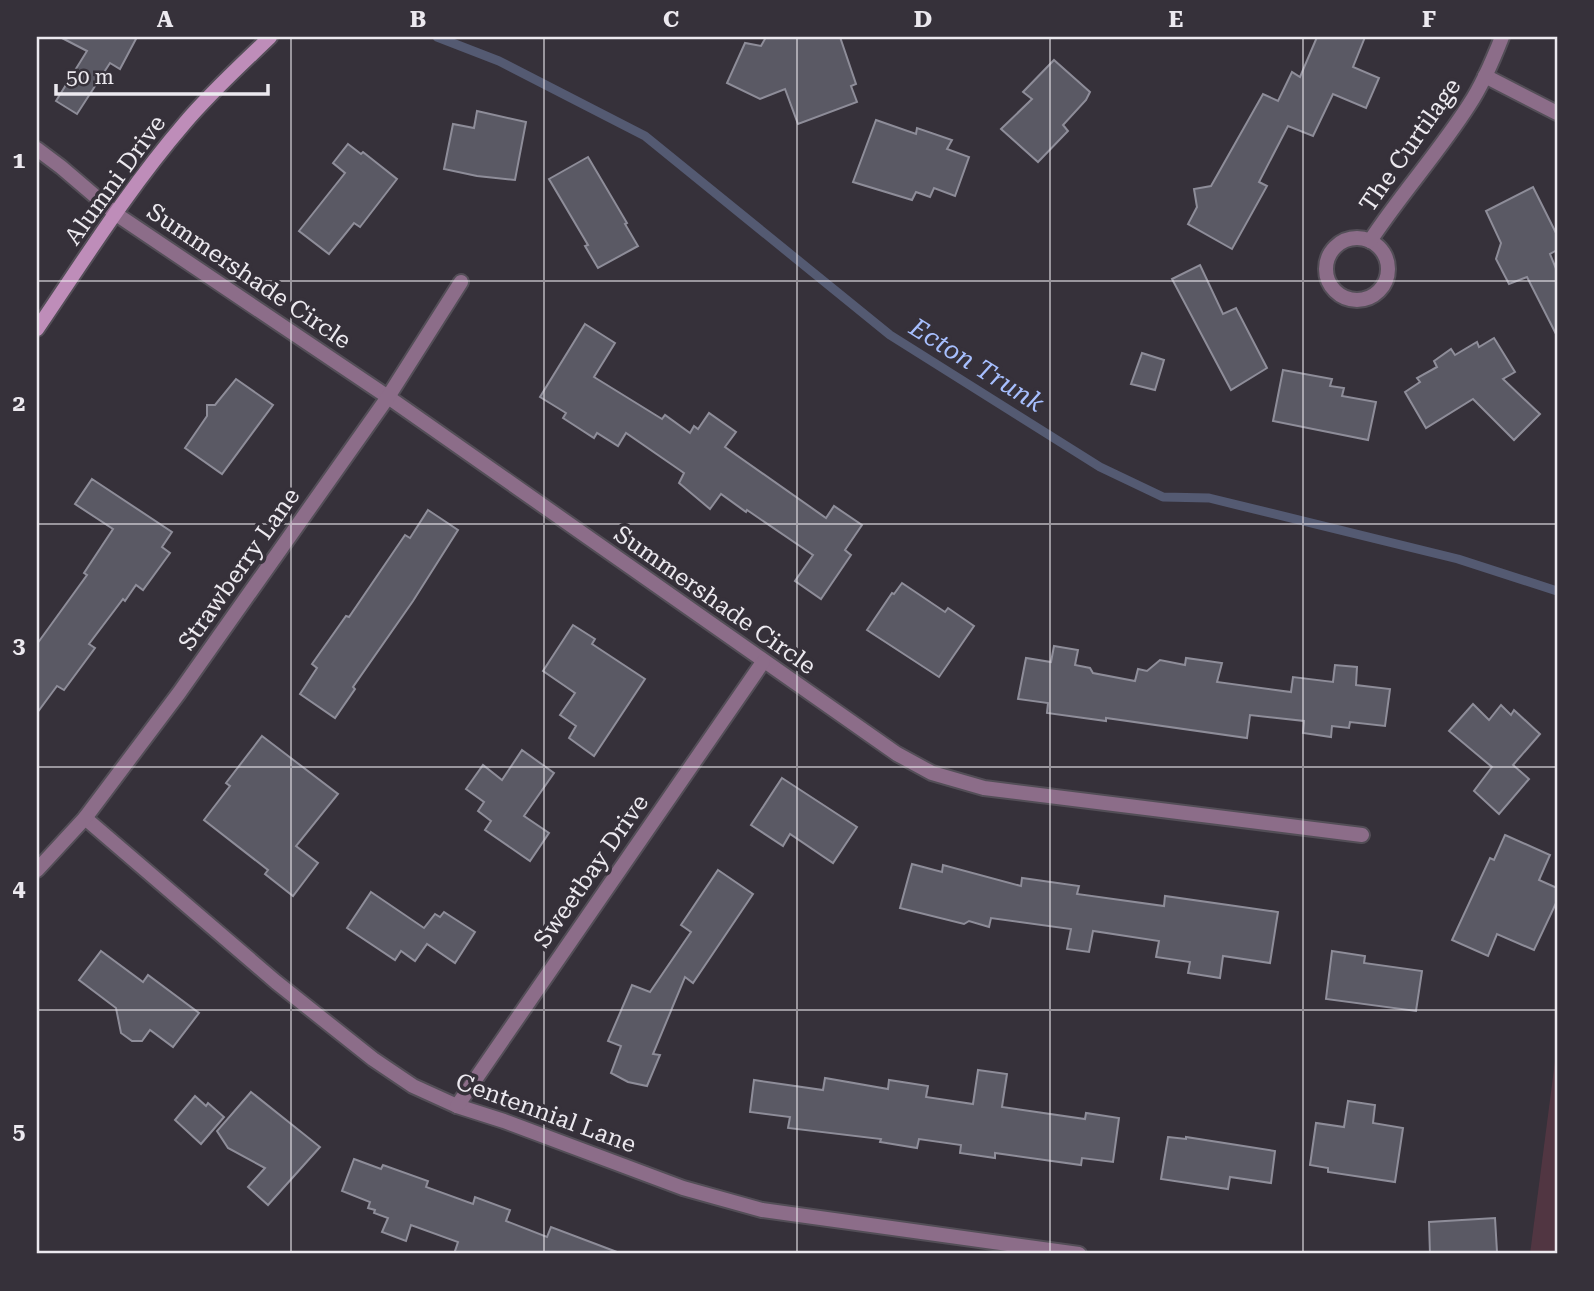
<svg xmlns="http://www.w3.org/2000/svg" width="1594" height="1291" viewBox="0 0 1594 1291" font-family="'Roboto Serif',serif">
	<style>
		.green { fill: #513642 }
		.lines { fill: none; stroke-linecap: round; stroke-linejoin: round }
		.stream { stroke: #545a72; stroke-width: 9 }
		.building { fill: #5a5964; stroke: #8e8d99; stroke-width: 2 }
		.street-casing { stroke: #534e57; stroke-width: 18 }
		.secondary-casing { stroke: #534e57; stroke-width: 18 }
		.street { stroke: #8c6d89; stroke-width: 14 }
		.secondary { stroke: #be8db9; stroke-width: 14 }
		.grid { fill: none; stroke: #ece9ef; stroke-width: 2; stroke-opacity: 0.55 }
		.labels { text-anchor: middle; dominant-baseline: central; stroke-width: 7; stroke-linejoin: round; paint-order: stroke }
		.street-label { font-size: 24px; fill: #ece9ef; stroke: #36313a }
		.water-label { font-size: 26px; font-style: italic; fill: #a7bffe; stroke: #36313a }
		.neatline { fill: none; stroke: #ece9ef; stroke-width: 2.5 }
		.grid-label { font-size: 23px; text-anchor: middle; font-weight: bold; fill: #ece9ef }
	</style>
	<rect width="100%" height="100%" fill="#36313a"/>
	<!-- green -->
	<path class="green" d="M1557,1046V1254H1530Z"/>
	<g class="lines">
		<!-- stream -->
		<path class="stream" d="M437,37L499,61L645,136L890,335L1100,467L1163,497L1209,498L1458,559L1557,591"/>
	</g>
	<!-- building -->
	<g class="building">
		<path d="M60,37H137L120,69L110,63L77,114L56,101L87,51Z"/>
		<path d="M766,37H840L856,84L851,86L857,102L798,124L785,89L760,99L727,83L745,43L761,46Z"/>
		<path d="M1317,37H1365L1353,67L1379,78L1366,108L1333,94L1313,136L1288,126L1259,182L1267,186L1232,249L1188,224L1197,207L1194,189L1211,186L1263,94L1278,101L1292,72L1300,77Z"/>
		<path d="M1054,60L1090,92L1086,100L1063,125L1068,131L1038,162L1001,129L1032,99L1023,92Z"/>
		<path d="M477,111L526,122L515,180L477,176L444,169L453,124L474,128Z"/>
		<path d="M876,120L916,134L917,128L952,140L947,149L969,157L955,196L934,188L930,197L916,192L912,200L853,182Z"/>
		<path d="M348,144L361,154L363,152L397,179L360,227L354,223L329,254L299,231L345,173L333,163Z"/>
		<path d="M588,157L627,223L625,224L638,246L598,268L585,246L588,245L549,179Z"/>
		<path d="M1533,187L1557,235V250L1550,254L1557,271V336L1527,277L1509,284L1496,259L1501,243L1486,211Z"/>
		<path d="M1200,265L1223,314L1236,308L1267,368L1231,390L1172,279Z"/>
		<path d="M585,324L615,343L594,377L662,419L665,415L690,433L694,426L698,429L709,413L736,432L725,447L826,518L834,506L862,525L845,550L851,555L821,599L795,581L813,555L747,510L746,512L721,494L710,509L679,483L684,473L626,433L618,446L597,433L594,438L563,418L566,413L540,397Z"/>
		<path d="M1494,338L1515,372L1503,379L1540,414L1514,440L1473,399L1426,428L1405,392L1420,382L1417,378L1437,367L1434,361L1451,349L1455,355L1477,342L1479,347Z"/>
		<path d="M1142,353L1164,360L1155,390L1131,384Z"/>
		<path d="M1283,370L1332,379L1330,386L1344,388L1342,396L1376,402L1368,440L1273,421Z"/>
		<path d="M236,379L273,405L222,474L185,448L207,416V405H215Z"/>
		<path d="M92,479L172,532L162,547L170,553L143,590L136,585L125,601L123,599L89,644L95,648L64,690L57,686L37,713V644L87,575L84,573L113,529L75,504Z"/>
		<path d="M428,510L458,530L413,601L353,687L355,689L335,718L300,694L317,668L312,664L346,616L349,617L405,535L410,538Z"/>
		<path d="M902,583L945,612L948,608L974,626L939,677L867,630L892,593L894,594Z"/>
		<path d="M573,625L595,639L592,644L645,679L594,756L569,738L576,726L560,715L575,693L543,671Z"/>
		<path d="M1054,646L1078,650L1075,665L1090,668L1093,673L1135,681L1138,669L1147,671L1160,660L1185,665L1186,658L1222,663L1217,682L1291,692L1293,677L1333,682L1335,665L1357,667L1356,685L1390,689L1385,726L1350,722L1349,728L1332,726L1331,737L1303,733L1304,721L1250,715L1247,738L1106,718V721L1047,713L1048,703L1018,699L1026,658L1051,662Z"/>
		<path d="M1473,704L1489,720L1501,705L1511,715L1514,710L1540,734L1513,765L1529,779L1499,814L1474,791L1492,767L1449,731Z"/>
		<path d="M262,736L338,794L296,846L318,863L293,896L265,874L268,870L204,820L230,786L226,783Z"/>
		<path d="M522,750L554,773L524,816L549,833L530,861L485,830L491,821L478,811L484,802L466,789L483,765L502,780Z"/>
		<path d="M782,778L857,827L833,863L790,834L783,846L751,825Z"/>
		<path d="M1505,835L1550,855L1539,880L1557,888V901L1534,950L1497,934L1488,956L1452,940L1490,858L1494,860Z"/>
		<path d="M912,864L942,872L943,865L1021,886L1022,878L1079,886L1077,894L1164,906L1165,896L1278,912L1270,963L1223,956L1220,978L1188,973L1190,962L1156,957L1159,941L1093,931L1089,952L1067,949L1071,929L991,918L989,927L969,921L964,924L900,908Z"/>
		<path d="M718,870L753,894L693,983L685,977L653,1054L660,1055L647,1086L628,1082L611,1073L621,1046L608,1041L632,985L650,992L691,932L681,925Z"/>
		<path d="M371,892L424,928L435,914L440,917L444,912L475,932L455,963L427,944L415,961L401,951L395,960L347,928Z"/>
		<path d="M101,951L143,982L148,975L199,1013L173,1047L150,1030L142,1041H132L121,1033L116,1008L79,980Z"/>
		<path d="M1332,951L1365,956L1364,963L1422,971L1416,1011L1326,999Z"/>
		<path d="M978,1070L1007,1074L1002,1107L1085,1119L1086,1113L1119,1118L1113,1162L1082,1158L1081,1165L995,1153V1158L960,1153L961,1145L919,1139L917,1148L880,1142L881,1139L788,1128L790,1117L750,1112L754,1080L823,1090L825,1078L888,1089L889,1080L928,1086L926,1097L973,1104Z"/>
		<path d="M251,1092L320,1147L268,1205L248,1187L265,1168L228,1148L217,1131Z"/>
		<path d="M195,1096L206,1106L208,1103L224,1117L201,1144L175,1120Z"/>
		<path d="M1348,1101L1375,1105L1373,1123L1403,1128L1395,1182L1328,1172V1168L1310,1165L1316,1123L1344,1127Z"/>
		<path d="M1168,1137L1186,1139V1137L1275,1151L1271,1183L1230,1177L1228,1189L1161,1179Z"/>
		<path d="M354,1159L381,1169L383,1165L428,1181L426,1187L473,1204L475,1197L510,1210L506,1221L547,1237L551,1227L617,1252V1254H454L458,1242L411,1225L406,1241L382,1232L388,1218L374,1213L375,1210L368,1208L370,1202L342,1191Z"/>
		<path d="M1495,1218L1497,1252L1430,1254L1429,1222Z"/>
	</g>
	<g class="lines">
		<defs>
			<g id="street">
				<path d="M1485,76L1557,113"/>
				<path d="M37,149L61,167L116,214L388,397L897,754L932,773L984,788L1362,835"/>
				<circle cx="1357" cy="269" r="31"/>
				<path d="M1370,241C1401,194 1439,152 1469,105C1483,84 1493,60 1502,37"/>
				<path d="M85,818L276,982L373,1059L413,1086L457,1106L504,1121L683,1188L762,1210L1079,1254"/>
				<path d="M37,870L85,818L179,693L388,397L461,282"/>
				<path d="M457,1106L763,662"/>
			</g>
			<path id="secondary" d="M37,329C84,260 129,188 184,124C210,93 241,65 270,37"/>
		</defs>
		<!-- street casing -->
		<use href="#street" class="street-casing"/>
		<!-- secondary casing -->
		<use href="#secondary" class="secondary-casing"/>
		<!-- street -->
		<use href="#street" class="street"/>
		<!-- secondary -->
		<use href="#secondary" class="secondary"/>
	</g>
	<!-- grid -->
	<path class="grid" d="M291,37V1254M544,37V1254M797,37V1254M1050,37V1254M1303,37V1254M37,281H1557M37,524H1557M37,767H1557M37,1010H1557"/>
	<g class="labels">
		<!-- street labels -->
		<g class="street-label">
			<text transform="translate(1410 145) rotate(-55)">The Curtilage</text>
			<text transform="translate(115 180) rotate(-54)">Alumni Drive</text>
			<text transform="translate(249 276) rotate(34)">Summershade Circle</text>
			<text transform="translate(239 569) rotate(-55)">Strawberry Lane</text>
			<text transform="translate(715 600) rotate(35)">Summershade Circle</text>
			<text transform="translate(591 871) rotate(-55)">Sweetbay Drive</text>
			<text transform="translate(546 1113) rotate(20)">Centennial Lane</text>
		</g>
		<!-- water labels -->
		<g class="water-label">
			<text transform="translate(977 365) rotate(32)">Ecton Trunk</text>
		</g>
	</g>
	<!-- border -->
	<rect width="1594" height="1291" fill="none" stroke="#36313a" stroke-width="77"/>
	<!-- scale -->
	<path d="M56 84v10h212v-10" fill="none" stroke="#ece9ef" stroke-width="3.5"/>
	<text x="66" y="84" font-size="21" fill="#ece9ef" stroke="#36313a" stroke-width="5" paint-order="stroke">50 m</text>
	<rect x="38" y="38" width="1518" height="1214" class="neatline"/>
	<g class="grid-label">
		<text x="165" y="27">A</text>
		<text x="418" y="27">B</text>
		<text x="671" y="27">C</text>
		<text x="923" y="27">D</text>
		<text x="1176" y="27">E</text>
		<text x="1429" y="27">F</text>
		<text x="19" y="168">1</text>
		<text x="19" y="411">2</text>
		<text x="19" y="653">3</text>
		<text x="19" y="896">4</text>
		<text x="19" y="1139">5</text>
	</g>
</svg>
